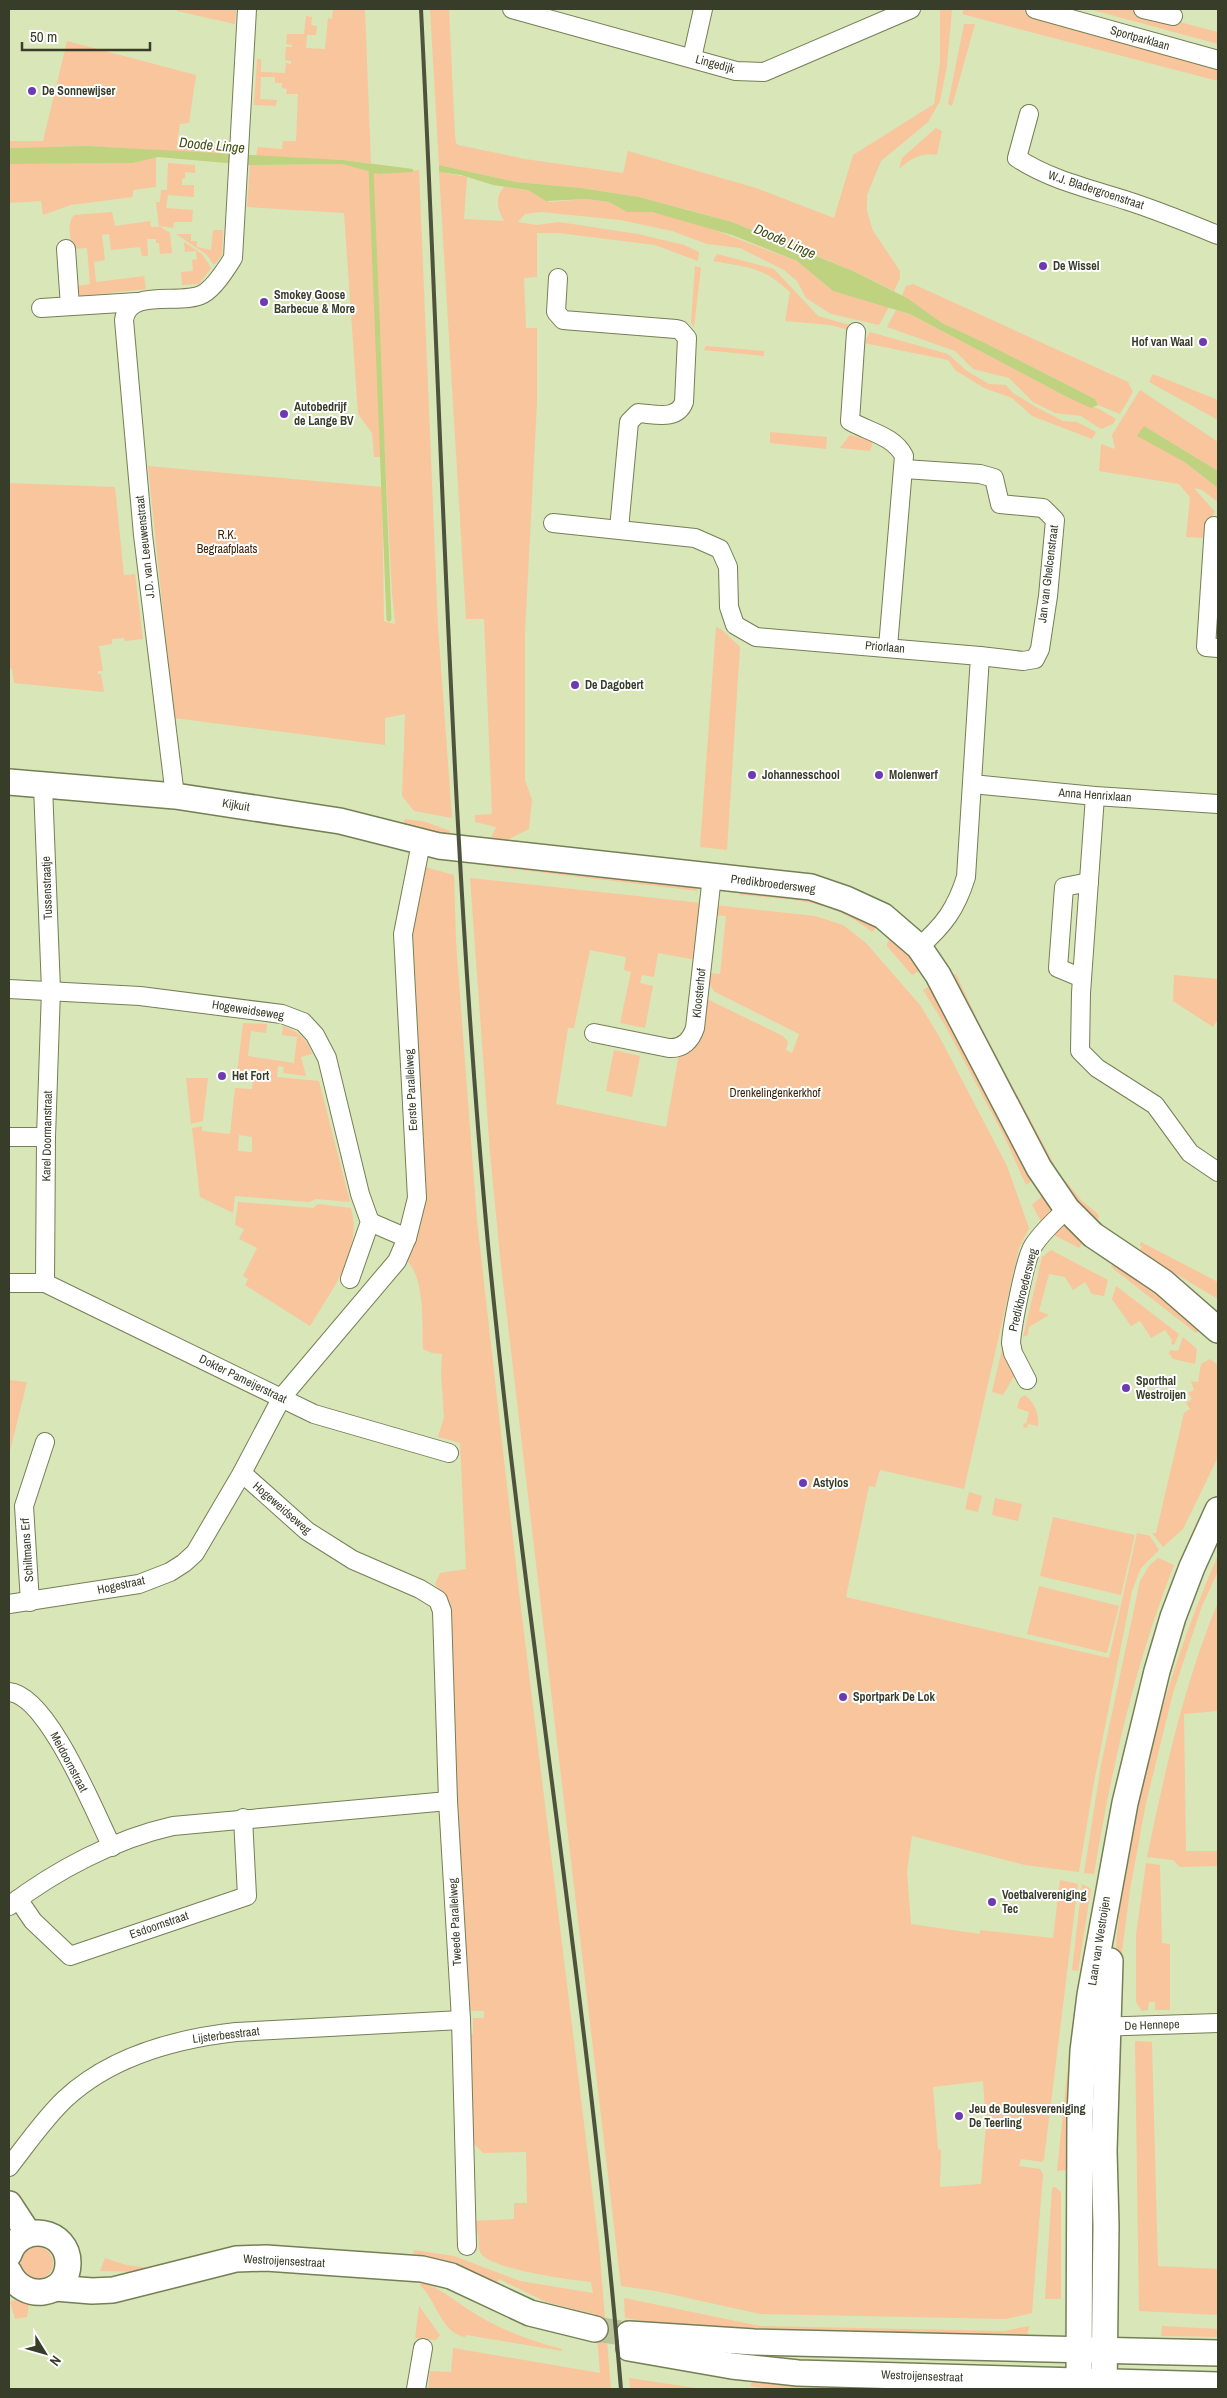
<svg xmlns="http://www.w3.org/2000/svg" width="1227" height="2398" viewBox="0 0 1227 2398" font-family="'Archivo Narrow',sans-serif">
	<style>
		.green { fill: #f9c59d; fill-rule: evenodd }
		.water { fill: #bed27f }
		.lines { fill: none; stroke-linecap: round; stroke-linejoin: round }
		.stream { stroke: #bed27f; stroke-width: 5 }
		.secondary-tunnel { stroke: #b9c49c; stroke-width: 25; stroke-dasharray: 25 12; stroke-linecap: butt }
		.street-casing { stroke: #747f55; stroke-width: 20 }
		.secondary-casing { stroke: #747f55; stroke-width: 28 }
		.street { stroke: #fff; stroke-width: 18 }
		.secondary { stroke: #fff; stroke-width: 25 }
		.rail { stroke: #4d533c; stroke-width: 4 }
		.poi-dot { fill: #6f3ab1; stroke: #fff; stroke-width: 2 }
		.labels { text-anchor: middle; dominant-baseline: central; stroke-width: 4; stroke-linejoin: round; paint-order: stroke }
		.street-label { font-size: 12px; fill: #383d2a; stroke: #fff }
		.poi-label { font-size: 12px; font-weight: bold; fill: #383d2a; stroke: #fff; text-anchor: start }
		.park-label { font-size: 12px; fill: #3e230a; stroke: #fff }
		.water-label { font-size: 14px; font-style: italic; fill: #414d10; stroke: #fff }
	</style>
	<rect width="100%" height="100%" fill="#d9e6b8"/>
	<!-- green -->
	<g class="green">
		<path d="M178,9H236L235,24L177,11Z"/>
		<path d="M333,9H365L371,163L343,160L256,156L258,147L282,149L283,141H296L298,94H286L287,89L282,88V83H275V77H261L260,99L277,100L276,106L254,105L257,59H261V72L285,73L286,63L291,64V61L285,60L286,47H292V45L286,44L287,34H304L306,16L312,17L311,25L317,26L316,35H307L306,48L325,49L328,18L332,19Z"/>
		<path d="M430,9H449L455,135L456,143L458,145L525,159L623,173L628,151L756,188L834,218L853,155L934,104L940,63V9H952L947,66L940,101L928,122L881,161L867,195V211L873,231L900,271V278L894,291L853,271L786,243L732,222L696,212L639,197L581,188L516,182L439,165Z"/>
		<path d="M964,9H1018L1218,64V81L962,14Z"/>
		<path d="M1089,9H1129L1218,32V44Z"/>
		<path d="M964,24H975L952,106L948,104Z"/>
		<path d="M67,41L196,75L189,123L180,124L177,142L229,146L228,155L87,146L9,148V141H43Z"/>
		<path d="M936,128L942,131L937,155C922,152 910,159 899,169L902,158Z"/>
		<path d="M156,157V187L133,190V197L71,205L43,215L41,201L9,203V164L133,163Z"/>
		<path d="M168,163L195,165V173L185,172V178L182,179V185H194V197L168,195L166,208L193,210L192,222H174L173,228L159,226L170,233L172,253L160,254L159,243H156V239H147L148,256H142L140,247L111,250L109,234L102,235L105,260L94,262L96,282L144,276L146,289L80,296L76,286L90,284L87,248L72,249C71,238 66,224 74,215L112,212L115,226L150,221L151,227H159L156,202H160L161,190H167Z"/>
		<path d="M342,164L378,174L419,170L438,626L452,818L414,811L402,796L405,714L385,718V745L174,718L148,466L382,487L384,621L395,624L392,593L374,242L382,457H374L372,433L358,414L344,213L247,207L250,165Z"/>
		<path d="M439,172L467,177L464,219L504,221C498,210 494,198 504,187L528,190L550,202L587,199L609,202L627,212H652L701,225L797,261L833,291L889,307L879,325L831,314L806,298L797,281L784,270L740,248L707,244L672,231L620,220L541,212L525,214L518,222L537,225L559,222L638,234L684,245L699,252L698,261L655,245L558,233H537V277L524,278L526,328H537V403L525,632V780L532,800L529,829L503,842H489L496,827L475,822V815L492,814L484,619H466Z"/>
		<path d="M213,230H223L222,255L214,265L207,255L176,234H191V241H197V247L211,250Z"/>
		<path d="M184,242L202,254L211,268L199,284L182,285L181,272L193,271L192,260L197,259L196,251L185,252Z"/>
		<path d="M717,254L774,269L818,316L853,326V331L830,325L785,321L790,292C761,266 750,268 713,261Z"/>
		<path d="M695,266L701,268L694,327L691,323Z"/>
		<path d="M913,284L1128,382L1133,392L1120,414L1098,405L1095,399L983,342L942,323L902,295L906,286Z"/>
		<path d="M896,310L910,314L1067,397L1099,409L1116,419L1113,424L1101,429L1081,416L1055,413L1033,402L1009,378L973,369L955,351L887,327Z"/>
		<path d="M870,332L948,354L967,371L989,384L1006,385L1013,393L1036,407L1063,421L1077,422L1096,432L1092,439L1032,416L1012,398L984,388L955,370L948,360L864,343Z"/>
		<path d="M706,346L764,351V356L704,350Z"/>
		<path d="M1153,374L1218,400V420L1149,382Z"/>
		<path d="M1140,390L1218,442V471L1144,426L1183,461L1218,488V502L1202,490L1194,488L1215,512L1209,520L1207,518L1203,538L1186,537L1190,497L1179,484L1099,471L1101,444L1115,449L1112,435Z"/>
		<path d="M770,432L827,437L826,449L770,443Z"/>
		<path d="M850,435L873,441L870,451L840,448Z"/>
		<path d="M9,483L115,487L124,575L135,574L143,639L125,641L124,638L112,639V644L99,646L103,671H98V674H101L104,692L14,683L12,669L9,667Z"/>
		<path d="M716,627L721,629L740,647L727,850L700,847Z"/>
		<path d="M405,819L426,822L450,831L451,837L401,827Z"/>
		<path d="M486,861L694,886L698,891L487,866Z"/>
		<path d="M425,867L454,875L456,942L477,1221L519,1592L599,2246L611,2389H428L430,2371L451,2372L453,2348L600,2373L595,2314L546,2302L499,2279L494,2288L447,2264L413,2253L414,2250L454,2256L520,2281L593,2293L591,2282C572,2280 487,2269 480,2252C478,2247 479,2238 478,2233L474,2231L472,2221L514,2219V2203H527L526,2152L483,2153L474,2144L468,2034H473V2018H484V2011H467L452,1692L445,1596L435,1584L440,1573L466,1569L460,1443L438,1437L444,1417L441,1374L442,1354L432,1353L423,1349C422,1325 425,1280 408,1262L411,1246L410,938Z"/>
		<path d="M470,878L701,903L696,960L658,953L654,977L642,975L640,983L653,986L645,1028L620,1023L631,972L624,970L626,957L590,950L574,1028H568L556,1104L666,1127L679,1054L704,1003L709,1000L783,1036L788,1042L786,1050L792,1053L799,1034L715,992L708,983L707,973L720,974L726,916L714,915L715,905L815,916L843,925L866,943L920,1005L939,1036L1007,1166L1029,1228L1019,1248L964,1489L880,1470L875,1487L869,1486L846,1597L1109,1658L1137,1533L1150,1536L1159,1550L1141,1568L1132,1591L1094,1782L1079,1872L1025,1865L912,1836L907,1872L911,1924L980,1934V1930L1053,1938L1060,1880L1078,1884L1044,2159L1042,2162L1021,2159L1019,2166L1040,2169L1043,2174L1032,2313L1006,2319L760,2314L656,2291L621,2286L501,1266L490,1153ZM983,2081L986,2125L981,2184L940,2187L941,2150L938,2149L933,2087Z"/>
		<path d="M741,889L799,894L880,924L872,932C831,898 791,900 740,895Z"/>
		<path d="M894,934L924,968L912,975L887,946V943Z"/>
		<path d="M956,974L981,1027L1054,1164L1049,1167L948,975Z"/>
		<path d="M1174,975L1218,979V1019L1213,1027L1173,1001Z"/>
		<path d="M933,984L1035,1179L1026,1185L1004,1136L946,1027L923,990Z"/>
		<path d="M243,1023L267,1024L266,1033L251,1031L248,1056L294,1063L297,1037L282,1035L283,1026C297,1031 308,1039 312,1054L301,1057L306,1076L283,1073L284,1067L278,1066L277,1077L319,1081L350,1202L316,1199L309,1202L235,1196L233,1213L200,1197L192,1128L202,1126V1131L230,1134L235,1088L252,1089L253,1075L237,1073ZM239,1135L252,1137V1152L238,1151Z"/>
		<path d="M614,1050L640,1056L632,1097L606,1091Z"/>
		<path d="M186,1078H208L203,1121L191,1124Z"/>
		<path d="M1065,1180L1081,1200L1098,1214L1099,1217L1095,1225L1060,1185Z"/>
		<path d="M1043,1195L1055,1208L1042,1223L1032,1205Z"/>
		<path d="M238,1202L313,1208L318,1204L351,1208C363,1251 331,1291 310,1326L245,1285L248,1279L243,1276L257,1248L239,1239L244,1229L235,1225Z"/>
		<path d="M1066,1222L1085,1240L1079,1248L1052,1234Z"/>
		<path d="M1141,1242L1218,1282V1299L1139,1252L1142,1247L1140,1245Z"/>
		<path d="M1051,1250L1108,1280L1104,1296L1092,1294L1085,1282L1073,1290L1065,1277L1049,1274L1039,1311L1049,1315L1029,1327L1028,1335L1023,1337L1042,1257Z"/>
		<path d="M1115,1262L1203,1325L1196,1333L1111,1267Z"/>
		<path d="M1116,1286L1179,1334L1174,1345L1171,1344L1172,1340L1165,1330L1151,1338L1140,1321L1131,1326L1112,1299Z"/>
		<path d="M1183,1337L1197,1349L1195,1364L1173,1359L1169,1353L1170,1350L1178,1351Z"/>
		<path d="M1004,1341L1014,1376L1003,1395L992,1392Z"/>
		<path d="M1210,1359L1218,1365V1457L1183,1529L1163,1547L1152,1533H1156L1184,1413L1190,1409L1186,1403L1192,1399L1188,1393L1194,1390L1191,1381L1198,1382L1201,1364Z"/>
		<path d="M9,1380L27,1382L9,1455Z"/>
		<path d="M1025,1395C1034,1402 1040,1415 1038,1426L1028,1424L1027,1428L1023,1427L1024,1423L1026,1424L1029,1412L1017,1408L1020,1398Z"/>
		<path d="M969,1492L982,1496L978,1512L965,1509Z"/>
		<path d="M995,1498L1022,1504L1018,1521L992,1515Z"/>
		<path d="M1053,1517L1135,1535L1121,1595L1040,1576Z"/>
		<path d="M1218,1555V1571L1202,1606L1173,1693L1146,1803L1130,1890L1122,1951V1981L1113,1980C1123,1835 1160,1688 1218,1555Z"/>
		<path d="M1158,1558L1174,1565C1135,1664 1111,1770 1094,1874L1084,1873L1101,1765L1140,1581L1149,1566Z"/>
		<path d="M1039,1586L1119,1606L1107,1653L1027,1634Z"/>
		<path d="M1218,1602V1711L1184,1714L1186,1851H1218V1866L1180,1867L1173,1860L1147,1857C1165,1771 1184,1684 1218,1602Z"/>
		<path d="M1146,1863L1160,1865L1162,1943L1170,1944V2010H1155V2002H1149L1148,2010L1142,2011L1136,2002V1935Z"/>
		<path d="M1082,1884L1091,1889L1078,1971L1072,1970Z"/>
		<path d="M1135,2041L1152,2042L1158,2266L1218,2269V2315L1139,2311Z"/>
		<path d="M1069,2056H1075L1067,2170L1057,2171Z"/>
		<path d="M1055,2187L1061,2192V2299H1045L1052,2188Z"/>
		<circle cx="37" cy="2263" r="16"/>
		<path d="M105,2258L126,2265L150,2268L149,2272L100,2271Z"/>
		<path d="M422,2282C439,2288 453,2299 469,2310C497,2328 529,2341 562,2349V2351L466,2335L465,2337C442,2334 436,2300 420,2285Z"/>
		<path d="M20,2298L29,2304L27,2317L15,2319L10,2302Z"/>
		<path d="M624,2298L760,2326L1004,2331L1029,2326L1026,2342L696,2330L625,2318Z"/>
		<path d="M419,2306L440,2335L436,2340L415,2338Z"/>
		<path d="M1162,2326L1218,2329V2337L1161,2336Z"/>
		<path d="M629,2378L702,2389H630Z"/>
		<path d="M752,2382L848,2389H771L750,2386Z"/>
	</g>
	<!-- water -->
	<g class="water">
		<path d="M87,146L343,160L413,169V172L378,174L342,164L250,165L158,157L133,163L9,164V148Z"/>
		<path d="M439,165L516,182L581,188L639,197L732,222L853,271L907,298L942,323L983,342L1095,399L1098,405L1091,408L1067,397L910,314L833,291L797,261L732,235L652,212H627L609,202L587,199L546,201L528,190L493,185L461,175L439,172Z"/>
		<path d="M1144,426L1218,471V488L1183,461L1137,436Z"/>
	</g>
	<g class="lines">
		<!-- stream -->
		<path class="stream" d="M371,168L389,619"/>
		<!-- secondary-tunnel -->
		<path class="secondary-tunnel" d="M595,2329L629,2334"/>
		<defs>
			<g id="street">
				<path d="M512,9L736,71L764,72L911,9"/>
				<path d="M1035,9L1218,60"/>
				<path d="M1143,9L1173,16"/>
				<path d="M692,58L703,9"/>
				<path d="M1029,114L1017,158C1050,180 1091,189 1128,201C1159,211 1188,223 1218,235"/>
				<path d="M66,249L70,306"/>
				<path d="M558,278L556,312L563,320L676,329L680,330L687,338L684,402C677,421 655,414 638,413L629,422L619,529"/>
				<path d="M41,308L137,302"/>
				<path d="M856,332L850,421C869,432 894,436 904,456L888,647"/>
				<path d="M904,469L980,474L994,478L1000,504L1043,508L1055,520L1048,596L1040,649L1035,659L1023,661L980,656"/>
				<path d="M553,523L695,538L720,549L728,567L729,607L735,625L756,637L980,656L966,877C956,909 944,925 919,947"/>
				<path d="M1214,526L1206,647L1218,648"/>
				<path d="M972,784L1095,796L1218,804"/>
				<path d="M43,786L51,990L46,1137L45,1283"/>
				<path d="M175,796L143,535L124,320C128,287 182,306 203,294C215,287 226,269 233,258L247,9"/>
				<path d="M1095,796L1081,993L1080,1051L1097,1068L1155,1105L1190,1153L1218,1172"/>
				<path d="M421,843L403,934L417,1198L407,1238L397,1261L282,1397L242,1473L307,1531L353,1560L420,1589L438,1600L442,1611L448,1801L461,2020L467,2246"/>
				<path d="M1082,978L1058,968L1064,887L1089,882"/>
				<path d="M9,989L140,996L282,1014L303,1022L315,1035L327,1058L360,1194L370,1222L350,1279"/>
				<path d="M594,1033L669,1048C683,1049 691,1040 695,1028L712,876"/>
				<path d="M9,1137H46"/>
				<path d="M370,1222L407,1238"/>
				<path d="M9,1283H45L314,1414L449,1453"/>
				<path d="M1027,1380L1013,1353L1011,1343C1012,1327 1025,1258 1033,1246C1042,1232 1055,1220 1067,1209"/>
				<path d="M30,1602L24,1506L45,1442"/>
				<path d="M9,1604L139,1584L170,1572L184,1563L195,1553L242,1473"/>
				<path d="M9,1692C48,1695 95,1813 112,1847"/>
				<path d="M18,1899L33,1921L70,1956L247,1896L243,1818"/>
				<path d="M9,1906C56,1870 115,1839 173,1826L448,1801"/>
				<path d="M1096,2027L1218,2023"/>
				<path d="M9,2167C27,2144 44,2119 65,2099C111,2056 174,2039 236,2032L461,2020"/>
				<path d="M416,2389L423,2348"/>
			</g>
			<g id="secondary">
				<path d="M9,782L175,796L340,821L439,846L811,887L846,899L883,916L919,947L938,975L1039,1168L1067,1209L1093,1235L1163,1282L1218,1330"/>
				<path d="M9,2204L28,2233"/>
				<path d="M9,2254C20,2221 69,2229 68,2264C67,2298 22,2302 9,2272"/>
				<path d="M55,2288L92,2291L113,2290L236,2259L266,2258L422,2269L451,2276L530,2313L595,2329"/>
				<path d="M629,2334L754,2342L1218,2353"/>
				<path d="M629,2348L732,2366L798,2373L1218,2385"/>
				<path d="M1079,2389L1080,2114L1083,2051L1090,1995L1125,1803L1157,1671L1173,1617L1192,1567L1218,1510"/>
				<path d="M1104,2389L1106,2226L1104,2150L1110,1961"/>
			</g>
		</defs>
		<!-- street casing -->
		<use href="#street" class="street-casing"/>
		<!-- secondary casing -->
		<use href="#secondary" class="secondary-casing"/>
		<!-- street -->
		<use href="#street" class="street"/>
		<!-- secondary -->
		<use href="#secondary" class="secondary"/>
		<!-- rail -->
		<path class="rail" d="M421,9C442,420 450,833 488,1244C525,1627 589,2006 621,2389"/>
	</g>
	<!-- markers -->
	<g class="poi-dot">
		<circle cx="32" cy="91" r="5"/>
		<circle cx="1043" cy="266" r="5"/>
		<circle cx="264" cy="302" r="5"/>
		<circle cx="1203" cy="342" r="5"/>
		<circle cx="284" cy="414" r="5"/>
		<circle cx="575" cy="685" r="5"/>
		<circle cx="752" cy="775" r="5"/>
		<circle cx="879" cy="775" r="5"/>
		<circle cx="222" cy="1076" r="5"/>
		<circle cx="1126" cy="1388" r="5"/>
		<circle cx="803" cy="1483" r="5"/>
		<circle cx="843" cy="1697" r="5"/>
		<circle cx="992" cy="1902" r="5"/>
		<circle cx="959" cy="2116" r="5"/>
	</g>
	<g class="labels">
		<!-- street labels -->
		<g class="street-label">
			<text transform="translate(1140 38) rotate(16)">Sportparklaan</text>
			<text transform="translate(715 64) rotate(15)">Lingedijk</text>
			<text transform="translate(1096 190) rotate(18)">W.J. Bladergroenstraat</text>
			<text transform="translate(145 547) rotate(-96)">J.D. van Leeuwenstraat</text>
			<text transform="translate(1048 574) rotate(-83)">Jan van Ghelcenstraat</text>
			<text transform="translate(885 647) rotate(5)">Priorlaan</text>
			<text transform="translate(1095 795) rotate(4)">Anna Henrixlaan</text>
			<text transform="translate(236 805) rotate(9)">Kijkuit</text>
			<text transform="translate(773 884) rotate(7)">Predikbroedersweg</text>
			<text transform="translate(47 888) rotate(-92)">Tussenstraatje</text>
			<text transform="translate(699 993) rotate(-84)">Kloosterhof</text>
			<text transform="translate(248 1010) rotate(9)">Hogeweidseweg</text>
			<text transform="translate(411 1090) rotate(-93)">Eerste Parallelweg</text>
			<text transform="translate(47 1136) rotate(-89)">Karel Doormanstraat</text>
			<text transform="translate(1023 1290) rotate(-76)">Predikbroedersweg</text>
			<text transform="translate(243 1379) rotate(26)">Dokter Pameijerstraat</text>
			<text transform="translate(282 1508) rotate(41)">Hogeweidseweg</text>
			<text transform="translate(27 1550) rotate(-94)">Schiltmans Erf</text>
			<text transform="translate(121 1585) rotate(-12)">Hogestraat</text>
			<text transform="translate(69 1762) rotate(62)">Meidoornstraat</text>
			<text transform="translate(455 1922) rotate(-93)">Tweede Parallelweg</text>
			<text transform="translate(159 1925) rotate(-19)">Esdoornstraat</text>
			<text transform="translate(1099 1941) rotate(-81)">Laan van Westroijen</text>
			<text transform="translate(1152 2025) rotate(-2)">De Hennepe</text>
			<text transform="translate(226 2035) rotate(-7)">Lijsterbesstraat</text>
			<text transform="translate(284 2261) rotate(3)">Westroijensestraat</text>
			<text transform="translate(922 2376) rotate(2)">Westroijensestraat</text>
		</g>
		<!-- poi labels -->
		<g class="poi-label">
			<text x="42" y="91">De Sonnewijser</text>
			<text x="1053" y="266">De Wissel</text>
			<text x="274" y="295">Smokey Goose<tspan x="274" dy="14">Barbecue &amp; More</tspan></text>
			<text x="1193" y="342" text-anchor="end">Hof van Waal</text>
			<text x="294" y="407">Autobedrijf<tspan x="294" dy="14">de Lange BV</tspan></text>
			<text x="585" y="685">De Dagobert</text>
			<text x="762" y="775">Johannesschool</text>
			<text x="889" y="775">Molenwerf</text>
			<text x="232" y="1076">Het Fort</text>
			<text x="1136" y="1381">Sporthal<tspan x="1136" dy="14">Westroijen</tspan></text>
			<text x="813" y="1483">Astylos</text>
			<text x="853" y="1697">Sportpark De Lok</text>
			<text x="1002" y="1895">Voetbalvereniging<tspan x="1002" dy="14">Tec</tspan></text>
			<text x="969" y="2109">Jeu de Boulesvereniging<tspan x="969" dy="14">De Teerling</tspan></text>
		</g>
		<!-- park labels -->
		<g class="park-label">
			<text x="227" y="535">R.K.<tspan x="227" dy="14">Begraafplaats</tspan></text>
			<text x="775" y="1093">Drenkelingenkerkhof</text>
		</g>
		<!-- water labels -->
		<g class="water-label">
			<text transform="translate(212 145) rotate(5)">Doode Linge</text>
			<text transform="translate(785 241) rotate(24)">Doode Linge</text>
		</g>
	</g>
	<!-- border -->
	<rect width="1227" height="2398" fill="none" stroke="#383d2a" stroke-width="20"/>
	<!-- north arrow -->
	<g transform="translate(45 2353) rotate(127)" stroke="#ffffff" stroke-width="4" paint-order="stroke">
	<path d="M0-4L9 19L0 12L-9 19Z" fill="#383d2a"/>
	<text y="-8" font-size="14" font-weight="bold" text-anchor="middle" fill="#383d2a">N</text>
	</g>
	<!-- scale -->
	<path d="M22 42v8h128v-8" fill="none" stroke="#383d2a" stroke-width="2.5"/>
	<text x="30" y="42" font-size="15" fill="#383d2a" stroke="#ffffff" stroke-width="4" paint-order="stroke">50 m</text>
</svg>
